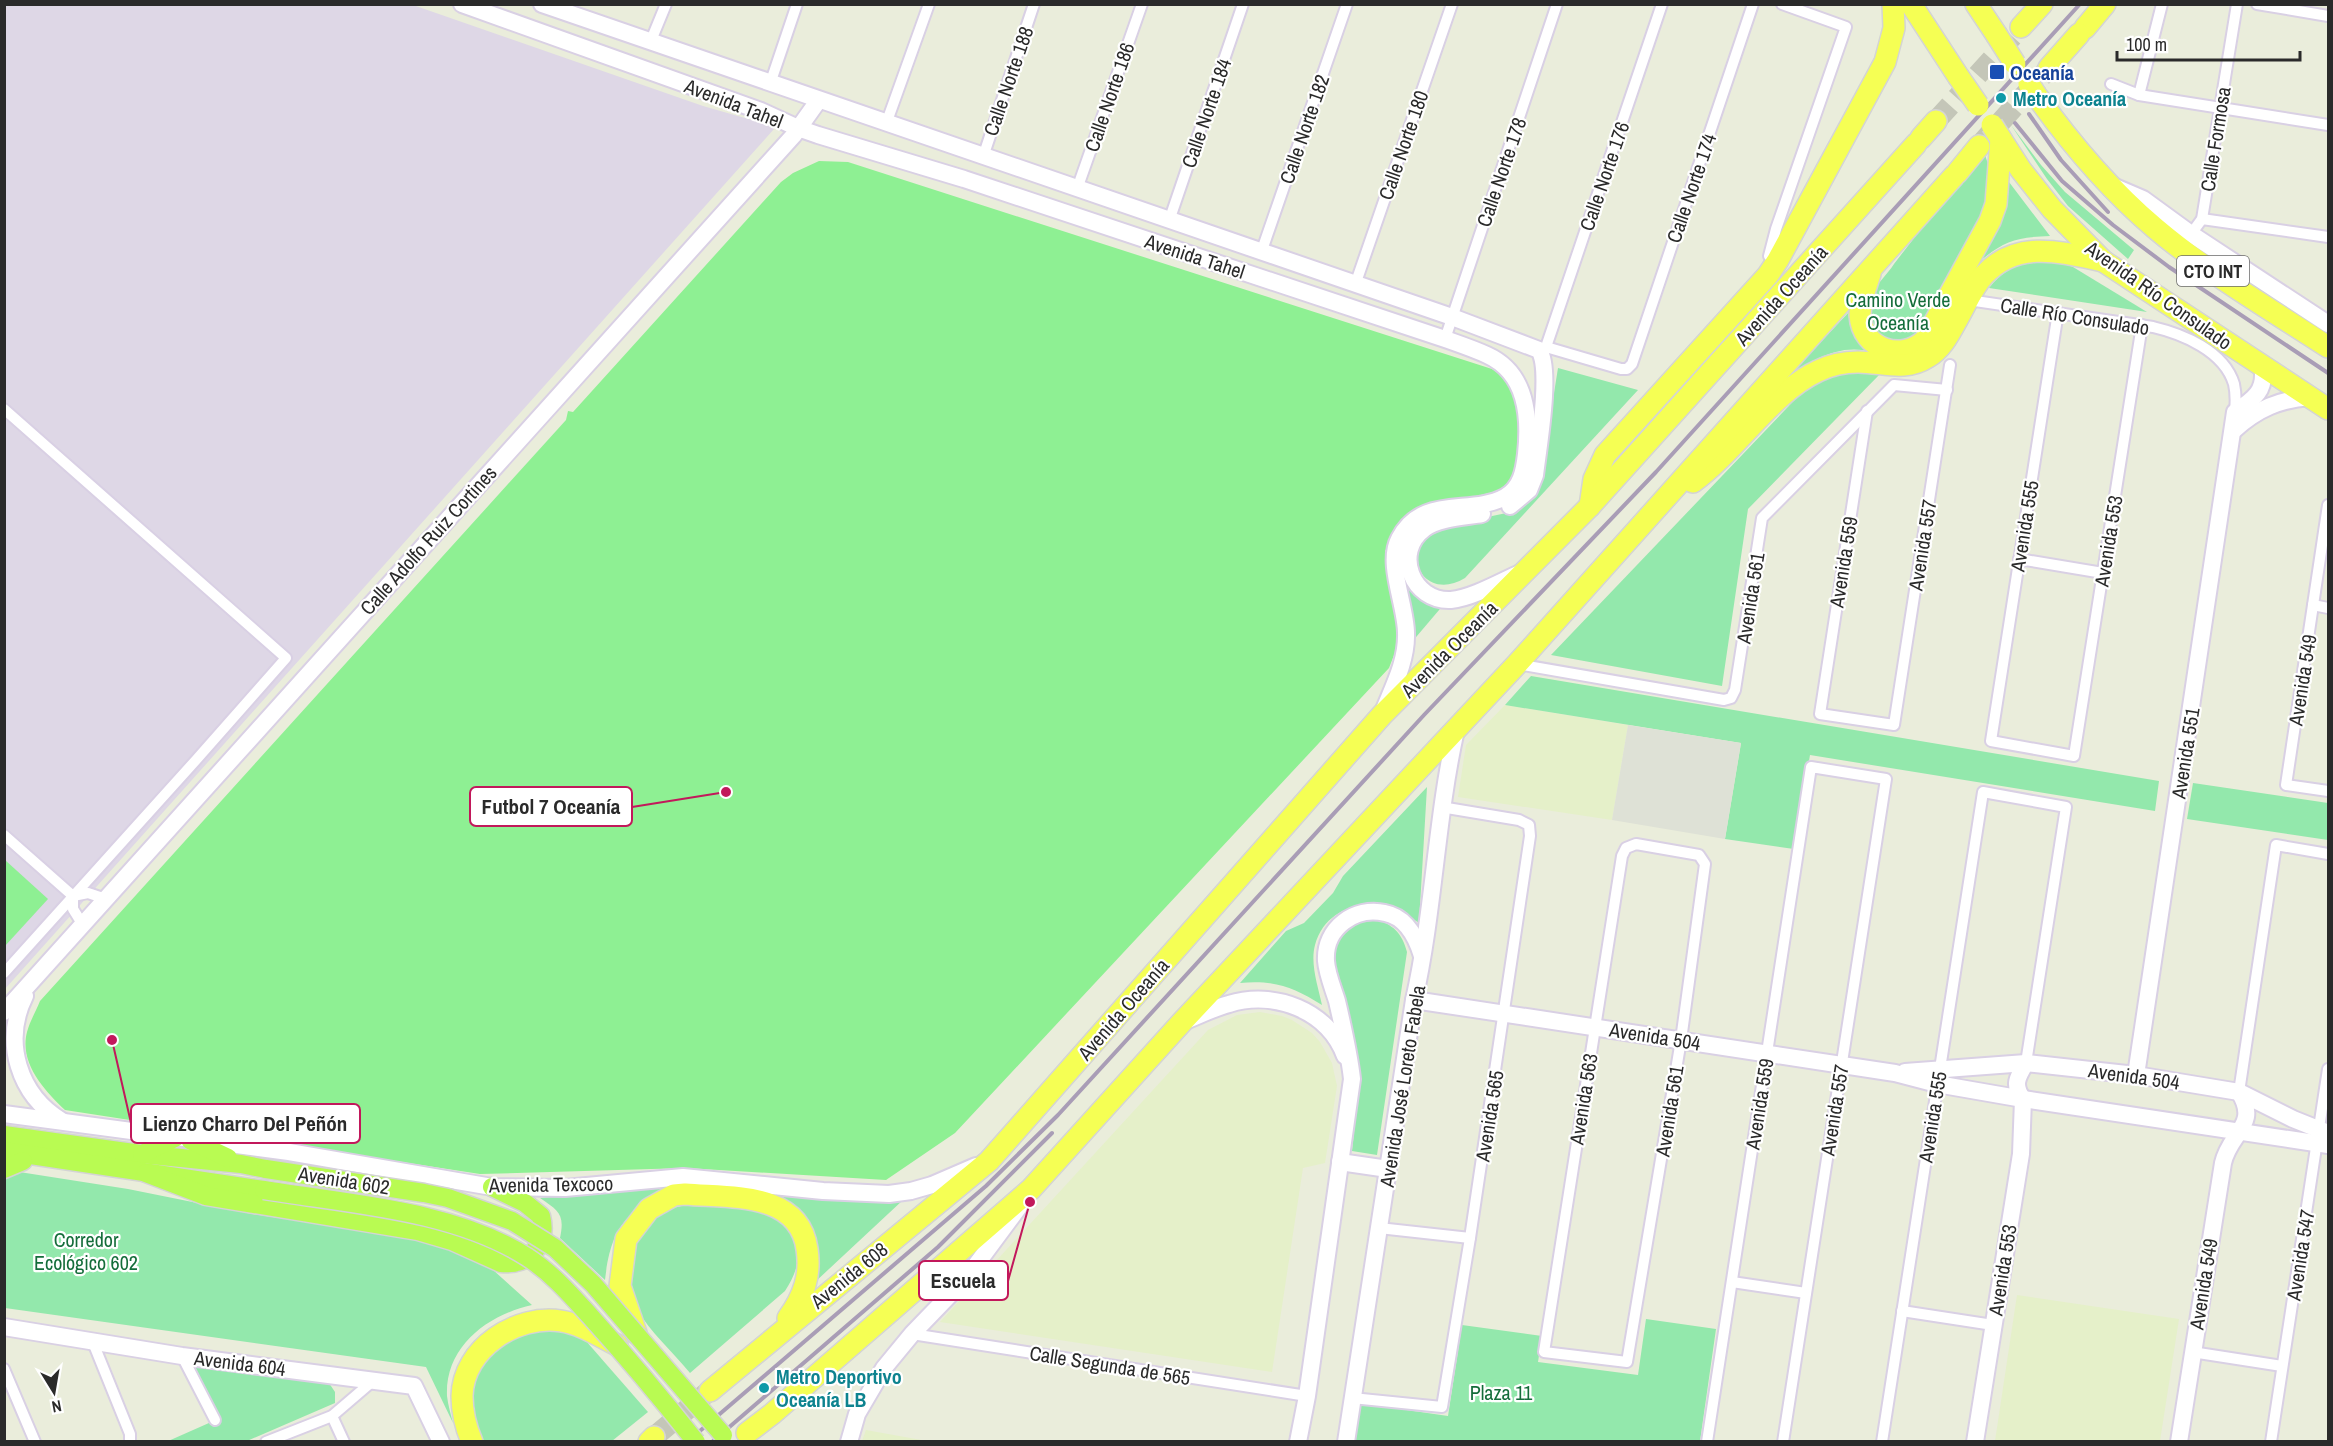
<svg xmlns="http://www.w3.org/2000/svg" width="2333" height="1446" viewBox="0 0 2333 1446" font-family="'Archivo Narrow',sans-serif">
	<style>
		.education { fill: #e5f0c9 }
		.airport { fill: #ded7e6 }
		.green { fill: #93e8ac }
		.pitch { fill: #8ef093 }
		.plaza { fill: #dee1d6 }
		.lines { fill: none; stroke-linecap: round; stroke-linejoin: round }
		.highway-tunnel { stroke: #c4c6b8; stroke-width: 21; stroke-dasharray: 21 10; stroke-linecap: butt }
		.street-casing { stroke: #d9d0e4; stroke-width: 14 }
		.secondary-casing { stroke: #d9d0e4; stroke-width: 20 }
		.primary-casing { stroke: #d4d4d4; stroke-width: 21 }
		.highway-casing { stroke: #d4d4d4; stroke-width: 24 }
		.street { stroke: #fff; stroke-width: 10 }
		.secondary { stroke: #fff; stroke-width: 16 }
		.primary { stroke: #b9fb52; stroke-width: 18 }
		.highway { stroke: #f5ff54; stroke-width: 21 }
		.rail { stroke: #a99db6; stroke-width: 4 }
		.primary-bridge-casing { stroke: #d4d4d4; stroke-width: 21; stroke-linecap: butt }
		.highway-bridge-casing { stroke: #d4d4d4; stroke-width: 24; stroke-linecap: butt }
		.primary-bridge { stroke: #b9fb52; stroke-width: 18 }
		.highway-bridge { stroke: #f5ff54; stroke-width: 21 }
		.transit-dot { fill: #1a4fb4; stroke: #fff; stroke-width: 2 }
		.culture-dot { fill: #0f9aa8; stroke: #fff; stroke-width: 2 }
		.labels { text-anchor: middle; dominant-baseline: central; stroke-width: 4.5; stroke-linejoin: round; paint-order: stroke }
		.shield { fill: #fff; stroke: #6a6a6a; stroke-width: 1.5 }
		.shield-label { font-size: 18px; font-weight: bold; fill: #2a2a2a }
		.transit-label { font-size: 20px; font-weight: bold; fill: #164399; stroke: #fff; text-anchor: start }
		.street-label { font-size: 20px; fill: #2a2a2a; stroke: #fff }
		.culture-label { font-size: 20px; font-weight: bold; fill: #0d838f; stroke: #fff; text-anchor: start }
		.park-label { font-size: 20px; fill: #146d3a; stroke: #fff }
		.leader { fill: none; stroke: #c2185b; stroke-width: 2 }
		.callout-dot { fill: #c2185b; stroke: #fff; stroke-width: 2 }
		.callout { fill: #fff; stroke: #c2185b; stroke-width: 2 }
		.callout-label { font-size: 21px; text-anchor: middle; font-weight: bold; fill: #2a2a2a }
	</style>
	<rect width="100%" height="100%" fill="#eaeddb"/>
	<!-- education -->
	<g class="education">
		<path d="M1505,705L1628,725L1612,820L1458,797L1466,745Z"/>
		<path d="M1260,1012L1282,1016L1292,1020L1312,1033L1320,1042L1332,1063L1337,1086L1325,1163L1303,1168L1272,1372L940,1322L1208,1030L1237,1015Z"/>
		<path d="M2017,1295L2179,1319L2160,1441H1995Z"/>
		<path d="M866,1430L927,1441H862Z"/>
	</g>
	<!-- airport -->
	<path class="airport" d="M5,5H413L703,106L773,126L774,129L5,989Z"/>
	<!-- green -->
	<g class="green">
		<path d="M2011,125L2041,165L2065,192L2134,250L2128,259L2068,206L2047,179Z"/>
		<path d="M1984,152L1989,167L1987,205L1921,330C1918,332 1914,337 1911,339C1886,353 1860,321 1870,298C1874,286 1887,275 1894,264C1923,226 1953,189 1984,152Z"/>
		<path d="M2009,182L2050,236C2015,237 2001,242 1976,265L2004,213Z"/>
		<path d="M2035,260L2060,262L2073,267L2147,312L1989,288C2001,272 2016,265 2035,260Z"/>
		<path d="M1849,312L1850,320L1875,353C1842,342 1812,359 1786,379Z"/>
		<path d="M1558,368L1638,390L1465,578C1439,594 1414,580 1416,549L1435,528L1516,511L1539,487Z"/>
		<path d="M1849,370L1881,373L1748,509L1722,686L1551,655L1807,387L1819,379Z"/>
		<path d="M1401,574L1445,603L1411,643Z"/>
		<path d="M1531,676L2159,781L2155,811L1810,755L1794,849L1725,839L1741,743L1505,705Z"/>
		<path d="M2193,783L2328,803V840L2187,819Z"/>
		<path d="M1427,787L1419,923C1386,897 1328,897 1315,945C1310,964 1318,986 1322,1005C1293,987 1275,980 1240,983L1286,931L1304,923L1333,893L1343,876Z"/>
		<path d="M1374,919C1393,924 1402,933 1407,952L1377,1155L1352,1151L1360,1076L1334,958C1336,934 1349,921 1374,919Z"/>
		<path d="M13,1171L128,1189L252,1214L419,1239L445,1246L492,1269L532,1305C488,1315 445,1346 447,1396C448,1405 451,1415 453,1423L426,1367L5,1308V1176Z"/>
		<path d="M680,1185C630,1211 612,1220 605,1280L560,1238C565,1214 559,1211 540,1198Z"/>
		<path d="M753,1191L863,1202L903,1200L814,1283L818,1262Z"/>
		<path d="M695,1203C712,1205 744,1205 760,1210C800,1225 809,1255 785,1291L690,1373C674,1353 649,1331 637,1309C621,1278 631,1239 656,1217C665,1208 682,1206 695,1203Z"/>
		<path d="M1646,1319L1716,1329L1700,1441L1352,1442L1358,1403L1448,1416L1462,1325L1542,1336L1538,1362L1638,1375Z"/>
		<path d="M547,1329L570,1333L586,1341L648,1412L612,1441H481L473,1421L472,1385L486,1359L511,1338Z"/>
		<path d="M192,1363L329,1383L335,1392V1403L247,1441L166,1442L218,1419Z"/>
	</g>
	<!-- pitch -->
	<g class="pitch">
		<path d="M819,161L848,162L1492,369L1504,377L1516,395L1520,415L1517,471L1509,483L1499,491L1426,507L1402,523L1385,551L1400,628L1396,650L1389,668L955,1133L886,1180L686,1168L480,1174L65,1110C44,1090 19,1063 27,1032C30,1021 36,1011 40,1001L566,420L568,411L573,412L781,182L793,173Z"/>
		<path d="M5,860L48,899L5,946H4Z"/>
	</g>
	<!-- plaza -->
	<path class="plaza" d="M1628,725L1741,743L1725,839L1612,820Z"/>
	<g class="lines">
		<!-- highway-tunnel -->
		<g class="highway-tunnel">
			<path d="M1936,121L2021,27"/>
			<path d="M1979,146L2049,68"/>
			<path d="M654,1437L709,1391"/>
		</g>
		<defs>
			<g id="street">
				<path d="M2257,4L2328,16"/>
				<path d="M650,43L666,4"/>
				<path d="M770,84L797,4"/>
				<path d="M2111,84L2139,95L2328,125"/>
				<path d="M2139,95L2162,4"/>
				<path d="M886,124L929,4"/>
				<path d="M983,157L1034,4"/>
				<path d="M1077,189L1142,4"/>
				<path d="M2202,219L2328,237"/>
				<path d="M1169,221L1243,4"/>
				<path d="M2191,234L2202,219L2237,4"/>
				<path d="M1261,253L1347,4"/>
				<path d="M1769,256L1776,229L1846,27L1782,4"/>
				<path d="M1355,285L1452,4"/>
				<path d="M1975,301L2153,327C2183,334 2224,351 2234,384C2236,393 2236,402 2235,412"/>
				<path d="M2058,312L1991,741L2074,756L2142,325"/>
				<path d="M1445,339L1557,4"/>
				<path d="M1546,347L1621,369H1627L1632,364L1753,4"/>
				<path d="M1546,347L1662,4"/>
				<path d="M4,409L286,658L196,760L4,973"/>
				<path d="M1867,411L1820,714L1894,725L1950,365"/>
				<path d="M2328,505L2286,785L2328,791"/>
				<path d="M2019,559L2103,573"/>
				<path d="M2313,605L2328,608"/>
				<path d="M1517,664L1724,700L1731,698L1735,690L1762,518L1894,385L1947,390"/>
				<path d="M4,835L73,896V909L83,925"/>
				<path d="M1636,844L1699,855L1705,864L1681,1040L1627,1362L1544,1352L1622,856L1626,848Z"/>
				<path d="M73,896L88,893L106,899"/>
				<path d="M2239,1092L2276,845L2328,854"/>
				<path d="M1379,1228L1470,1238"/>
				<path d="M1732,1282L1806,1293"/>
				<path d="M1902,1311L1993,1325"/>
				<path d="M912,1334L1307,1396"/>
				<path d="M92,1340L130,1434V1442"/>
				<path d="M2192,1352L2282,1366"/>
				<path d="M182,1356L215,1420"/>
				<path d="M4,1369L35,1442"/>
				<path d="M1352,1398L1442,1407L1470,1238L1530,836L1529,825L1519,820L1441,807"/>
				<path d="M332,1416L344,1442"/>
				<path d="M266,1442L332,1416L374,1380"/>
				<path d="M1707,1442L1811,767L1886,779L1783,1442"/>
				<path d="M1882,1442L1983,792L2066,807L2026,1063"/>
				<path d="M2271,1442L2328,1069"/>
			</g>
			<g id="secondary">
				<path d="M462,4L761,111L798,128L818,135L964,179L1445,339C1459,344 1474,349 1487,355C1527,373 1530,417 1526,454C1524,471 1521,488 1505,497C1470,516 1422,494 1399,539C1386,563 1406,606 1406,633C1407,661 1393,687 1383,712"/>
				<path d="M542,4L1452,317L1539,350C1552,370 1538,449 1535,475L1529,490L1510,506"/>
				<path d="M2115,187L2143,199L2191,234L2328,324"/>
				<path d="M2234,430C2257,409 2280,399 2311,397"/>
				<path d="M1482,514C1465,517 1438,518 1424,529C1393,552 1412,602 1451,600C1472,598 1500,582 1520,573"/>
				<path d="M25,996C2,1042 19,1095 62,1121"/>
				<path d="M1414,1000L1895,1073L1937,1084L2023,1099L2328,1145"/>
				<path d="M4,1012L793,136L818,101"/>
				<path d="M1185,1021C1200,1015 1214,1008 1229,1004C1274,990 1328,1010 1345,1056"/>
				<path d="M1905,1072L2026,1063L2136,1075L2239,1092L2293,1119L2328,1133"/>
				<path d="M2136,1075L2235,412C2254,399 2267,390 2262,366"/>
				<path d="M2023,1099C2012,1085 2018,1076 2026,1063"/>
				<path d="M4,1114L289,1152L492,1187L565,1188L683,1177L823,1191L889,1194L911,1191L932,1185L976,1166"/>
				<path d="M1340,1162L1388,1169"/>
				<path d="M4,1327L182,1356L414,1386L441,1442"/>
				<path d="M849,1442L857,1414L884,1368L912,1334L967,1277L1019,1207"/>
				<path d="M1298,1442L1307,1396L1352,1079C1349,1052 1343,1027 1337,1001C1333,988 1327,974 1326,961C1324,928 1355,906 1385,913C1406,917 1416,936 1422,956"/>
				<path d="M1346,1442L1414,1000C1434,911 1436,819 1456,730"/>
				<path d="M1975,1442L2021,1154L2023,1099"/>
				<path d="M2179,1442L2223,1163C2230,1132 2260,1125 2239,1092"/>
			</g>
			<g id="primary">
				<path d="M4,1135L141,1154L241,1164L266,1169"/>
				<path d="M190,1140L228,1158"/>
				<path d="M4,1151L264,1190"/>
				<path d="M142,1154L175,1138"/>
				<path d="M4,1169L23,1161"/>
				<path d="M146,1173L206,1196L418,1231L452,1241L501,1263C530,1266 548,1244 541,1216L525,1203L492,1187"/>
			</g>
			<g id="highway">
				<path d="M1911,4L1958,76"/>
				<path d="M1976,4L1996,34"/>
				<path d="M2021,27L2042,4"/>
				<path d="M2085,28L2105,4"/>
				<path d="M2049,68L2079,34"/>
				<path d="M2036,95C2071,144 2109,189 2155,228C2208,273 2270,309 2328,347"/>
				<path d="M1999,136L2021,170L2052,209L2103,261L2328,409"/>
				<path d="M1921,138L1936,121"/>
				<path d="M1957,173L1979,146"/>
				<path d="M1870,274C1866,287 1860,301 1860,315C1862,350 1902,362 1925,340L1990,221L1996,204L2001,139"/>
				<path d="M1693,482C1736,451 1772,392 1818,371C1830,365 1844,362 1858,362C1883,362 1905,372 1928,357C1943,348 1950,332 1958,318C1966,304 1973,287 1984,275C2017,239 2062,252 2103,261"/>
				<path d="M1590,506L1594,479L1605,455L1768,275L1778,260L1885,62L1894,28L1893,4"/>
				<path d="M636,1333L620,1286L626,1239L649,1209L674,1195L685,1194C730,1198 799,1191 807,1249C811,1275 804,1296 788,1318"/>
				<path d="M710,1391L989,1161L1382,715L1590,506L1916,144"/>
				<path d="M747,1433L772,1414L1031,1189L1182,1022L1517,664L1954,176"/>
				<path d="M472,1442C466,1428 462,1411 462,1396C463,1348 517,1314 561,1321C581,1324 599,1336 617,1345"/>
				<path d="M649,1442L654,1437"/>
			</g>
		</defs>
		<!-- street casing -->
		<use href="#street" class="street-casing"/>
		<!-- secondary casing -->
		<use href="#secondary" class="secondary-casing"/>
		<!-- primary casing -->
		<use href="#primary" class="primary-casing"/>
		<!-- highway casing -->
		<use href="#highway" class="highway-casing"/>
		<!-- street -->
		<use href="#street" class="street"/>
		<!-- secondary -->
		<use href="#secondary" class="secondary"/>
		<!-- primary -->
		<use href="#primary" class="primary"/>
		<!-- highway -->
		<use href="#highway" class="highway"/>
		<!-- rail -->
		<g class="rail">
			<path d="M2029,114L2061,160L2108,212"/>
			<path d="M2015,123L2062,181L2113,225L2169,267L2328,373"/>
			<path d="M687,1442L986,1186L1058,1115L1424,715L1656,472L2080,4"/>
			<path d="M712,1442L938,1247L1052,1133"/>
		</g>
		<defs>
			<g id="primary-bridge">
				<path d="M266,1169L424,1193L448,1198L512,1221L555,1248L593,1284L723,1435"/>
				<path d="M264,1190C349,1204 454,1210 527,1257C552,1273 571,1295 590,1316C627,1357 662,1399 696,1442"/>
			</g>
			<g id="highway-bridge">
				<path d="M1996,34L2015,64"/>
				<path d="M1958,76L1978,105"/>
				<path d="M2029,84L2036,95"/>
				<path d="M1992,125L1999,136"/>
			</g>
		</defs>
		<!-- primary-bridge casing -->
		<use href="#primary-bridge" class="primary-bridge-casing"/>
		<!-- highway-bridge casing -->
		<use href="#highway-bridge" class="highway-bridge-casing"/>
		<!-- primary-bridge -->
		<use href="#primary-bridge" class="primary-bridge"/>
		<!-- highway-bridge -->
		<use href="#highway-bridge" class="highway-bridge"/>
	</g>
	<!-- markers -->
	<rect class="transit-dot" x="1989" y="64" width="16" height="16" rx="3"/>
	<g class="culture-dot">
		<circle cx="2001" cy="98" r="6"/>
		<circle cx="764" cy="1388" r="6"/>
	</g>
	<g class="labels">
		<!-- shield labels -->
		<rect class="shield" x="2177" y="256" width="72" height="30" rx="4.5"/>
		<g class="shield-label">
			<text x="2213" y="271">CTO INT</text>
		</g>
		<!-- transit labels -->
		<g class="transit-label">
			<text x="2010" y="72">Oceanía</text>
		</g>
		<!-- street labels -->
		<g class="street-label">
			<text transform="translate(1008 81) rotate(-71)">Calle Norte 188</text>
			<text transform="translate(1109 97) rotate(-71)">Calle Norte 186</text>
			<text transform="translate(734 103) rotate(21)">Avenida Tahel</text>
			<text transform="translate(1206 113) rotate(-71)">Calle Norte 184</text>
			<text transform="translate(1304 129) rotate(-71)">Calle Norte 182</text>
			<text transform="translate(2215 139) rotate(-81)">Calle Formosa</text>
			<text transform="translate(1403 145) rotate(-71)">Calle Norte 180</text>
			<text transform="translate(1501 172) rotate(-71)">Calle Norte 178</text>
			<text transform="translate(1604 176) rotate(-71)">Calle Norte 176</text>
			<text transform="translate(1691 188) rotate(-71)">Calle Norte 174</text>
			<text transform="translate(1195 256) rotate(18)">Avenida Tahel</text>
			<text transform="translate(1781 295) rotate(-48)">Avenida Oceanía</text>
			<text transform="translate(2159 295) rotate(35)">Avenida Río Consulado</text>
			<text transform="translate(2075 316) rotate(9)">Calle Río Consulado</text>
			<text transform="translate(2024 526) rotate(-81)">Avenida 555</text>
			<text transform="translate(428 540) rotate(-48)">Calle Adolfo Ruiz Cortines</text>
			<text transform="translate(2108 541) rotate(-81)">Avenida 553</text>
			<text transform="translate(1922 545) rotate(-81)">Avenida 557</text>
			<text transform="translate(1843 562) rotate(-81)">Avenida 559</text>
			<text transform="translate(1750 598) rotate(-81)">Avenida 561</text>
			<text transform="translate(1449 649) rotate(-45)">Avenida Oceanía</text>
			<text transform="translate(2302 680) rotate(-81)">Avenida 549</text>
			<text transform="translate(2185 753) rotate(-81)">Avenida 551</text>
			<text transform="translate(1123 1009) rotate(-49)">Avenida Oceanía</text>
			<text transform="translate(1655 1036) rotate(9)">Avenida 504</text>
			<text transform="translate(2134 1076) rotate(8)">Avenida 504</text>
			<text transform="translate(1402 1086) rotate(-81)">Avenida José Loreto Fabela</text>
			<text transform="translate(1583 1099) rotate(-81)">Avenida 563</text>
			<text transform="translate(1759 1104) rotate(-81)">Avenida 559</text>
			<text transform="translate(1834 1110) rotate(-81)">Avenida 557</text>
			<text transform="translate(1669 1111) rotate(-81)">Avenida 561</text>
			<text transform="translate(1489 1116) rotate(-81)">Avenida 565</text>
			<text transform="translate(1932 1117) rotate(-81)">Avenida 555</text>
			<text transform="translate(344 1180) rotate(9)">Avenida 602</text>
			<text transform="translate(551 1184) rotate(-1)">Avenida Texcoco</text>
			<text transform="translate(2300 1255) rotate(-81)">Avenida 547</text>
			<text transform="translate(2002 1270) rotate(-81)">Avenida 553</text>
			<text transform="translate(849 1275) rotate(-39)">Avenida 608</text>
			<text transform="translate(2203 1284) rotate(-81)">Avenida 549</text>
			<text transform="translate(240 1363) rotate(7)">Avenida 604</text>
			<text transform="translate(1110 1365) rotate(9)">Calle Segunda de 565</text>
		</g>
		<!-- culture labels -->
		<g class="culture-label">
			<text x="2013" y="98">Metro Oceanía</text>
			<text x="776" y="1376">Metro Deportivo<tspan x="776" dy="23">Oceanía LB</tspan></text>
		</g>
		<!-- park labels -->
		<g class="park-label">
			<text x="1898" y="299">Camino Verde<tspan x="1898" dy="23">Oceanía</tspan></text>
			<text x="86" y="1239">Corredor<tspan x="86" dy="23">Ecológico 602</tspan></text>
			<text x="1501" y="1392">Plaza 11</text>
		</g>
	</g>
	<!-- callouts -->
	<path class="leader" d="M726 792L632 807M112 1040L131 1123M1030 1202L1008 1281"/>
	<g class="callout-dot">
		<circle cx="726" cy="792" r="6"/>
		<circle cx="112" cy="1040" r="6"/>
		<circle cx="1030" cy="1202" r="6"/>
	</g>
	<g class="callout">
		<rect x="470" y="787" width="162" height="39" rx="6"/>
		<rect x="131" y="1104" width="229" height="39" rx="6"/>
		<rect x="919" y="1261" width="89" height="39" rx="6"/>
	</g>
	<g class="callout-label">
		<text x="551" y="814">Futbol 7 Oceanía</text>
		<text x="245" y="1131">Lienzo Charro Del Peñón</text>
		<text x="963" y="1288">Escuela</text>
	</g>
	<!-- border -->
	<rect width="2333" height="1446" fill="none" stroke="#2a2a2a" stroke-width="12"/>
	<!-- north arrow -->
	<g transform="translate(54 1392) rotate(169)" stroke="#ffffff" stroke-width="4.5" paint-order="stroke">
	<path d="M0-4.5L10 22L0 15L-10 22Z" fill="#2a2a2a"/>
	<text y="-9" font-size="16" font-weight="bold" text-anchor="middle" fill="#2a2a2a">N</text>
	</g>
	<!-- scale -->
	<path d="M2117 51v9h183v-9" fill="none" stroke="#2a2a2a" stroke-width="3"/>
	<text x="2126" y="51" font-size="18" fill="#2a2a2a" stroke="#ffffff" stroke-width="4.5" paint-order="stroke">100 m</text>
</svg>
